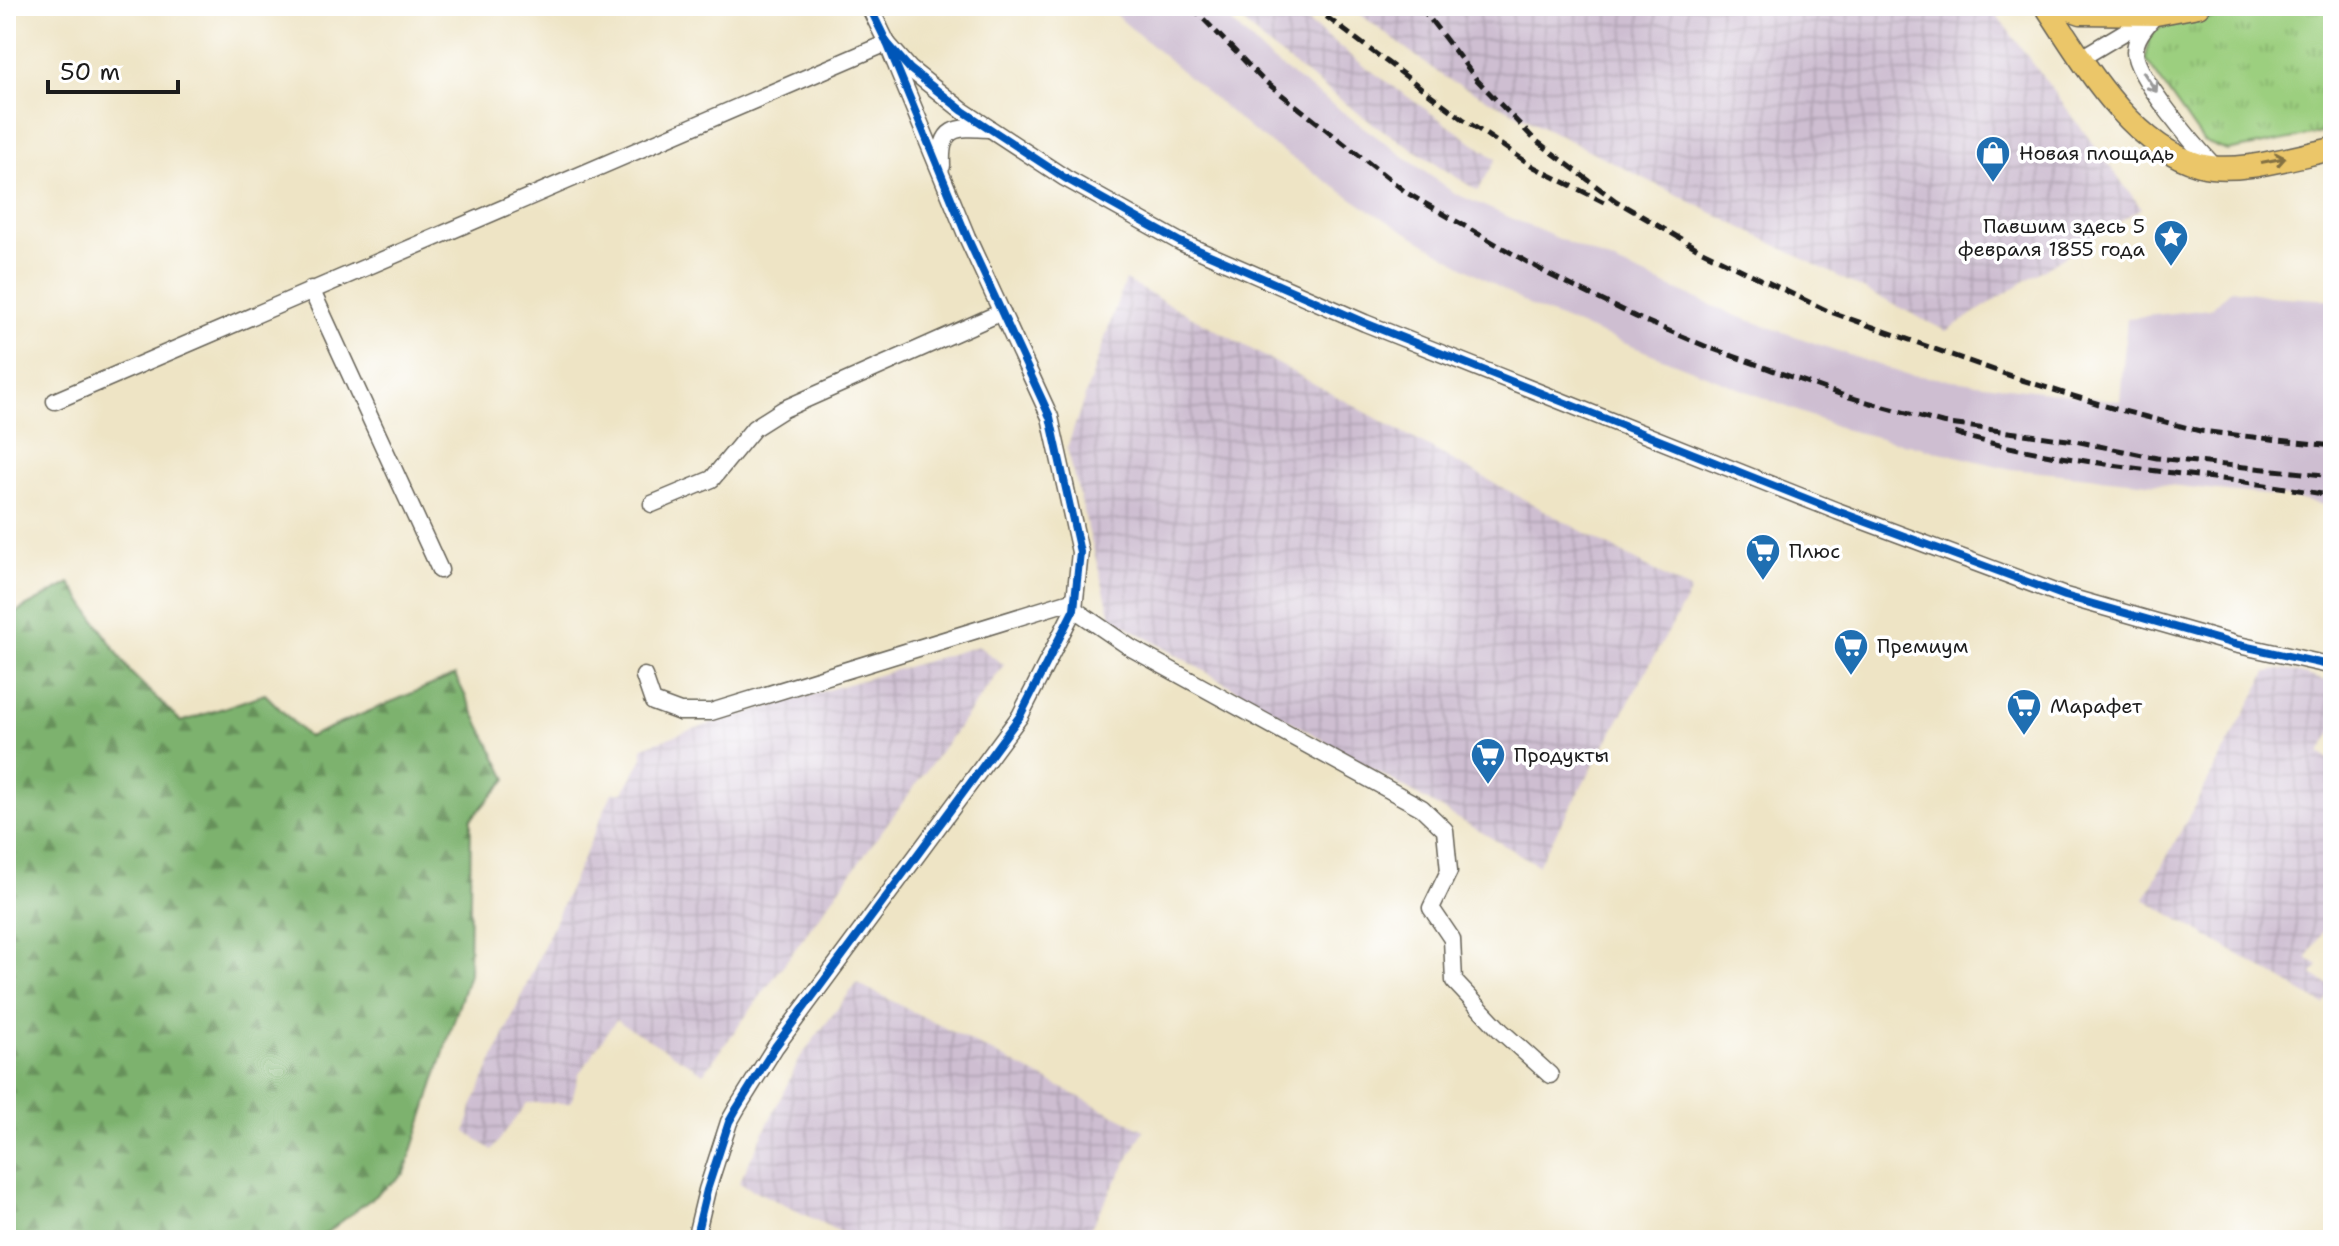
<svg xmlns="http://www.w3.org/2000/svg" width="2339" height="1246" viewBox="0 0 2339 1246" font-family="'Shantell Sans',sans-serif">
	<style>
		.industrial { fill: url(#industrial-grid) }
		.railway { fill: #cebed1 }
		.grass { fill: url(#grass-tufts); stroke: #5c764e; stroke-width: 2 }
		.forest { fill: url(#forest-firs); stroke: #4c6745; stroke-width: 2 }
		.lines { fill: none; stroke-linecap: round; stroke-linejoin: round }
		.minor-casing { stroke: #666257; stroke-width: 19 }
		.major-casing { stroke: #666257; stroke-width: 25 }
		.minor { stroke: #fff; stroke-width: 16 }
		.major { stroke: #ebc669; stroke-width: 22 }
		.rail { stroke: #1c1c1c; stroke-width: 5; stroke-dasharray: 12 6; stroke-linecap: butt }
		.cycleway-casing { stroke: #fff; stroke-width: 13 }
		.cycleway { stroke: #0057b8; stroke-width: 8 }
		.oneway { stroke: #999 }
		.oneway2 { stroke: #847142 }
		.labels { text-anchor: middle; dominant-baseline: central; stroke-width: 7; stroke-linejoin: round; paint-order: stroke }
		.poi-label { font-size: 20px; fill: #1c1c1c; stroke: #fff; text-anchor: start }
	</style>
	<defs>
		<pattern id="industrial-grid" width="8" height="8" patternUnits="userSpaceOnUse" patternTransform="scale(2)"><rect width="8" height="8" fill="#cebed1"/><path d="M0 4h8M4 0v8" fill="none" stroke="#b0a3b3"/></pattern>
		<pattern id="grass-tufts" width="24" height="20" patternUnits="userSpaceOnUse" patternTransform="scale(2)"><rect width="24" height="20" fill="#9ccf7f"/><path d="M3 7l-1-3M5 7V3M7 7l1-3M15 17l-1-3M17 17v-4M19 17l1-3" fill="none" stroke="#86b16d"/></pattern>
		<pattern id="forest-firs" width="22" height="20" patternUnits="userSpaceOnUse" patternTransform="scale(2)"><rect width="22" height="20" fill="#7db26e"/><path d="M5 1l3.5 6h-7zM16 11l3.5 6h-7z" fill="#66905a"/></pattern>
	</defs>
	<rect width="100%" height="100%" fill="#fff"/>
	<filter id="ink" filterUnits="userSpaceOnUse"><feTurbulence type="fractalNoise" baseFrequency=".0125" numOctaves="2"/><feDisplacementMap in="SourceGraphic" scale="16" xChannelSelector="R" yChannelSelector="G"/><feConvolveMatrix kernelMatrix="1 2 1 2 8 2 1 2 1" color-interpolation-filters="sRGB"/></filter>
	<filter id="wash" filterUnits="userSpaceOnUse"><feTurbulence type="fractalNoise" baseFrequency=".006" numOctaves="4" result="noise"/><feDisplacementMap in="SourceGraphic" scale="32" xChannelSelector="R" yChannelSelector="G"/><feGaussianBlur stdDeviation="1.8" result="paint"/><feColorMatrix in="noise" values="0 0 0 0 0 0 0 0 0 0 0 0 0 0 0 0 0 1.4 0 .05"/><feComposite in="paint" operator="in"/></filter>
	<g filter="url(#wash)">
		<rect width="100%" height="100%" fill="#eee4c5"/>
		<!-- industrial -->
		<g class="industrial">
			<path d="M1227,6H1287L1363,65L1496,159L1478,191L1372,123L1267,45Z"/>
			<path d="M1349,6H1990L2141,208L1946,331L1444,77Z"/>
			<path d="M1125,280L1691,591L1538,865L1111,617L1067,448Z"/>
			<path d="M978,646L1004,665L704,1073L616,1020L579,1074L571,1103H527L492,1150L466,1132L472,1107L612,793L623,792L643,758V747L690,730Z"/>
			<path d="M2286,669L2333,683V731L2319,753L2333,762V914L2307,958L2318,965L2312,974L2332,987L2324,1005L2144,899L2267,672Z"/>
			<path d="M857,983L1144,1130L1084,1240H857L739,1183L801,1056Z"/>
		</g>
		<!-- railway -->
		<path class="railway" d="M1105,6H1215L1270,59L1454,193L1734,315L1904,374L2120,401L2127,318L2210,309L2232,289L2270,296L2333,300V507L2286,497L2011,469L1843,429L1532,307L1369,210L1251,130Z"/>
		<!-- grass -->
		<path class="grass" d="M2279,6H2333V131L2227,151L2203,141L2146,60L2149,38L2160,27Z"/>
		<!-- forest -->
		<path class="forest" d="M70,583L131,673L181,722L265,694L308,737L455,675L507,779L471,819L469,974L405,1173L317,1240H6V617Z"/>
	</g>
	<g filter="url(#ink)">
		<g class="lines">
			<defs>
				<g id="minor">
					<path d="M2156,14C2147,25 2135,37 2135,52C2135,76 2196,147 2214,166"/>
					<path d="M887,43L910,69L963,111L1065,178L1180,242L1365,323L1837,511L2065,596L2234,644L2333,666"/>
					<path d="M2081,58L2148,18"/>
					<path d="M942,166C940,126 955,127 989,129"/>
					<path d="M311,289L440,570"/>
					<path d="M55,401L887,43"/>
					<path d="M652,504L712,479L754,428L784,409L1002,312"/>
					<path d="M1074,609L1131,648L1422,808L1445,830L1449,871L1431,908L1452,939L1454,981L1501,1031L1550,1075"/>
					<path d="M644,676L653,702L680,712H711L1074,600"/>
					<path d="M695,1240L707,1190L729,1122L737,1108L775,1047L1020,716L1074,609L1080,552L1050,417L967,237L887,43L869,6"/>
				</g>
				<g id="major">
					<path d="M2046,6C2083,62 2131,146 2200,165C2238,175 2295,156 2333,149"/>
					<path d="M2061,6L2081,13L2156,14L2198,6"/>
				</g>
			</defs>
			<!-- minor casing -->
			<use href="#minor" class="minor-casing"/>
			<!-- major casing -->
			<use href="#major" class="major-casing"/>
			<!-- minor -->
			<use href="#minor" class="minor"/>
			<!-- major -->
			<use href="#major" class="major"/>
			<!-- rail -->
			<g class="rail">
				<path d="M1191,6L1262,79L1407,193L1550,275L1636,317L1705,346L1842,395L1942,423L2075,441L2157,458L2333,476"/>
				<path d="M1312,6L1463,119L1534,167L1604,202"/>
				<path d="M1420,6L1477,80L1534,139L1616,201L1700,250L1828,311L2022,380L2112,408L2200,431L2333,446"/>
				<path d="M1955,433C1984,443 2015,448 2045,454C2140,472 2238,478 2333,496"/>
			</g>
			<defs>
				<g id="cycleway">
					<path d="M887,43L910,69L963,111L1065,178L1180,242L1365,323L1837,511L2065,596L2234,644L2333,666"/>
					<path d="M695,1240L707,1190L729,1122L737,1108L775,1047L1020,716L1074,609L1080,552L1050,417L967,237L887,43L869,6"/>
				</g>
			</defs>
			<!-- cycleway casing -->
			<use href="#cycleway" class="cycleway-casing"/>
			<!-- cycleway -->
			<use href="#cycleway" class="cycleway"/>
		</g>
		<!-- one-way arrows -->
		<defs><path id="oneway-shaft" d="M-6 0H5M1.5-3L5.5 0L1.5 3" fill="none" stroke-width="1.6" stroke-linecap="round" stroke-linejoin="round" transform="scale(2)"/></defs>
		<use class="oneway" href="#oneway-shaft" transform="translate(2150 82) rotate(56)"/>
		<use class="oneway2" href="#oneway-shaft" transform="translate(2274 160) rotate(-11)"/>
	</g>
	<!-- icons -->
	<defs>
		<symbol id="shop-pin" viewBox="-11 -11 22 30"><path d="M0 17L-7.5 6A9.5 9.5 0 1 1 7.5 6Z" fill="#1f6fb2" stroke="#fff"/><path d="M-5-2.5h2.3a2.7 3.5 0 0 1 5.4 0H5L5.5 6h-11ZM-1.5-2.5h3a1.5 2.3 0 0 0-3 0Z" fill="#fff"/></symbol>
		<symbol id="sight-pin" viewBox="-11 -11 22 30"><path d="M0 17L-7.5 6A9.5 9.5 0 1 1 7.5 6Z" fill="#1f6fb2" stroke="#fff"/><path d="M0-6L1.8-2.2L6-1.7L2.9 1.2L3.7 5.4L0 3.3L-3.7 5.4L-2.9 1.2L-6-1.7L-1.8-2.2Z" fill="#fff"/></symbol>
		<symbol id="supermarket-pin" viewBox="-11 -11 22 30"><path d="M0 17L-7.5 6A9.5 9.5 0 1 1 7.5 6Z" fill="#1f6fb2" stroke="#fff"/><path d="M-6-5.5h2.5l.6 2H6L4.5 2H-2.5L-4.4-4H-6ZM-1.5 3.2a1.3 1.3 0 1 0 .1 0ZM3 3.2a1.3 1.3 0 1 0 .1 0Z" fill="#fff"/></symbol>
	</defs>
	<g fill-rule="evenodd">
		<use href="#shop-pin" x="1973" y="133" width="40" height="54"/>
		<use href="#sight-pin" x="2151" y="217" width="40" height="54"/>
		<use href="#supermarket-pin" x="1743" y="531" width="40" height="54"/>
		<use href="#supermarket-pin" x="1831" y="626" width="40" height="54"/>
		<use href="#supermarket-pin" x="2004" y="686" width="40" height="54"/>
		<use href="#supermarket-pin" x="1468" y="735" width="40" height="54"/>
	</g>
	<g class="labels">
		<!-- poi labels -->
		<g class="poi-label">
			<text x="2019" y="153">Новая площадь</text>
			<text x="2145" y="226" text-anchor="end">Павшим здесь 5<tspan x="2145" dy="23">февраля 1855 года</tspan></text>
			<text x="1789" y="551">Плюс</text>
			<text x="1877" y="646">Премиум</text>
			<text x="2050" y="706">Марафет</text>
			<text x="1514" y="755">Продукты</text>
		</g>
	</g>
	<!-- margin -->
	<rect width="2339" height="1246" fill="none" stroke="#fff" stroke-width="32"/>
	<!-- scale -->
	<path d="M48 80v12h130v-12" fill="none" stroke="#1c1c1c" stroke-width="4"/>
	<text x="60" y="80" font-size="24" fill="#1c1c1c" stroke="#ffffff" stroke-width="6" paint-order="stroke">50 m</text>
</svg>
